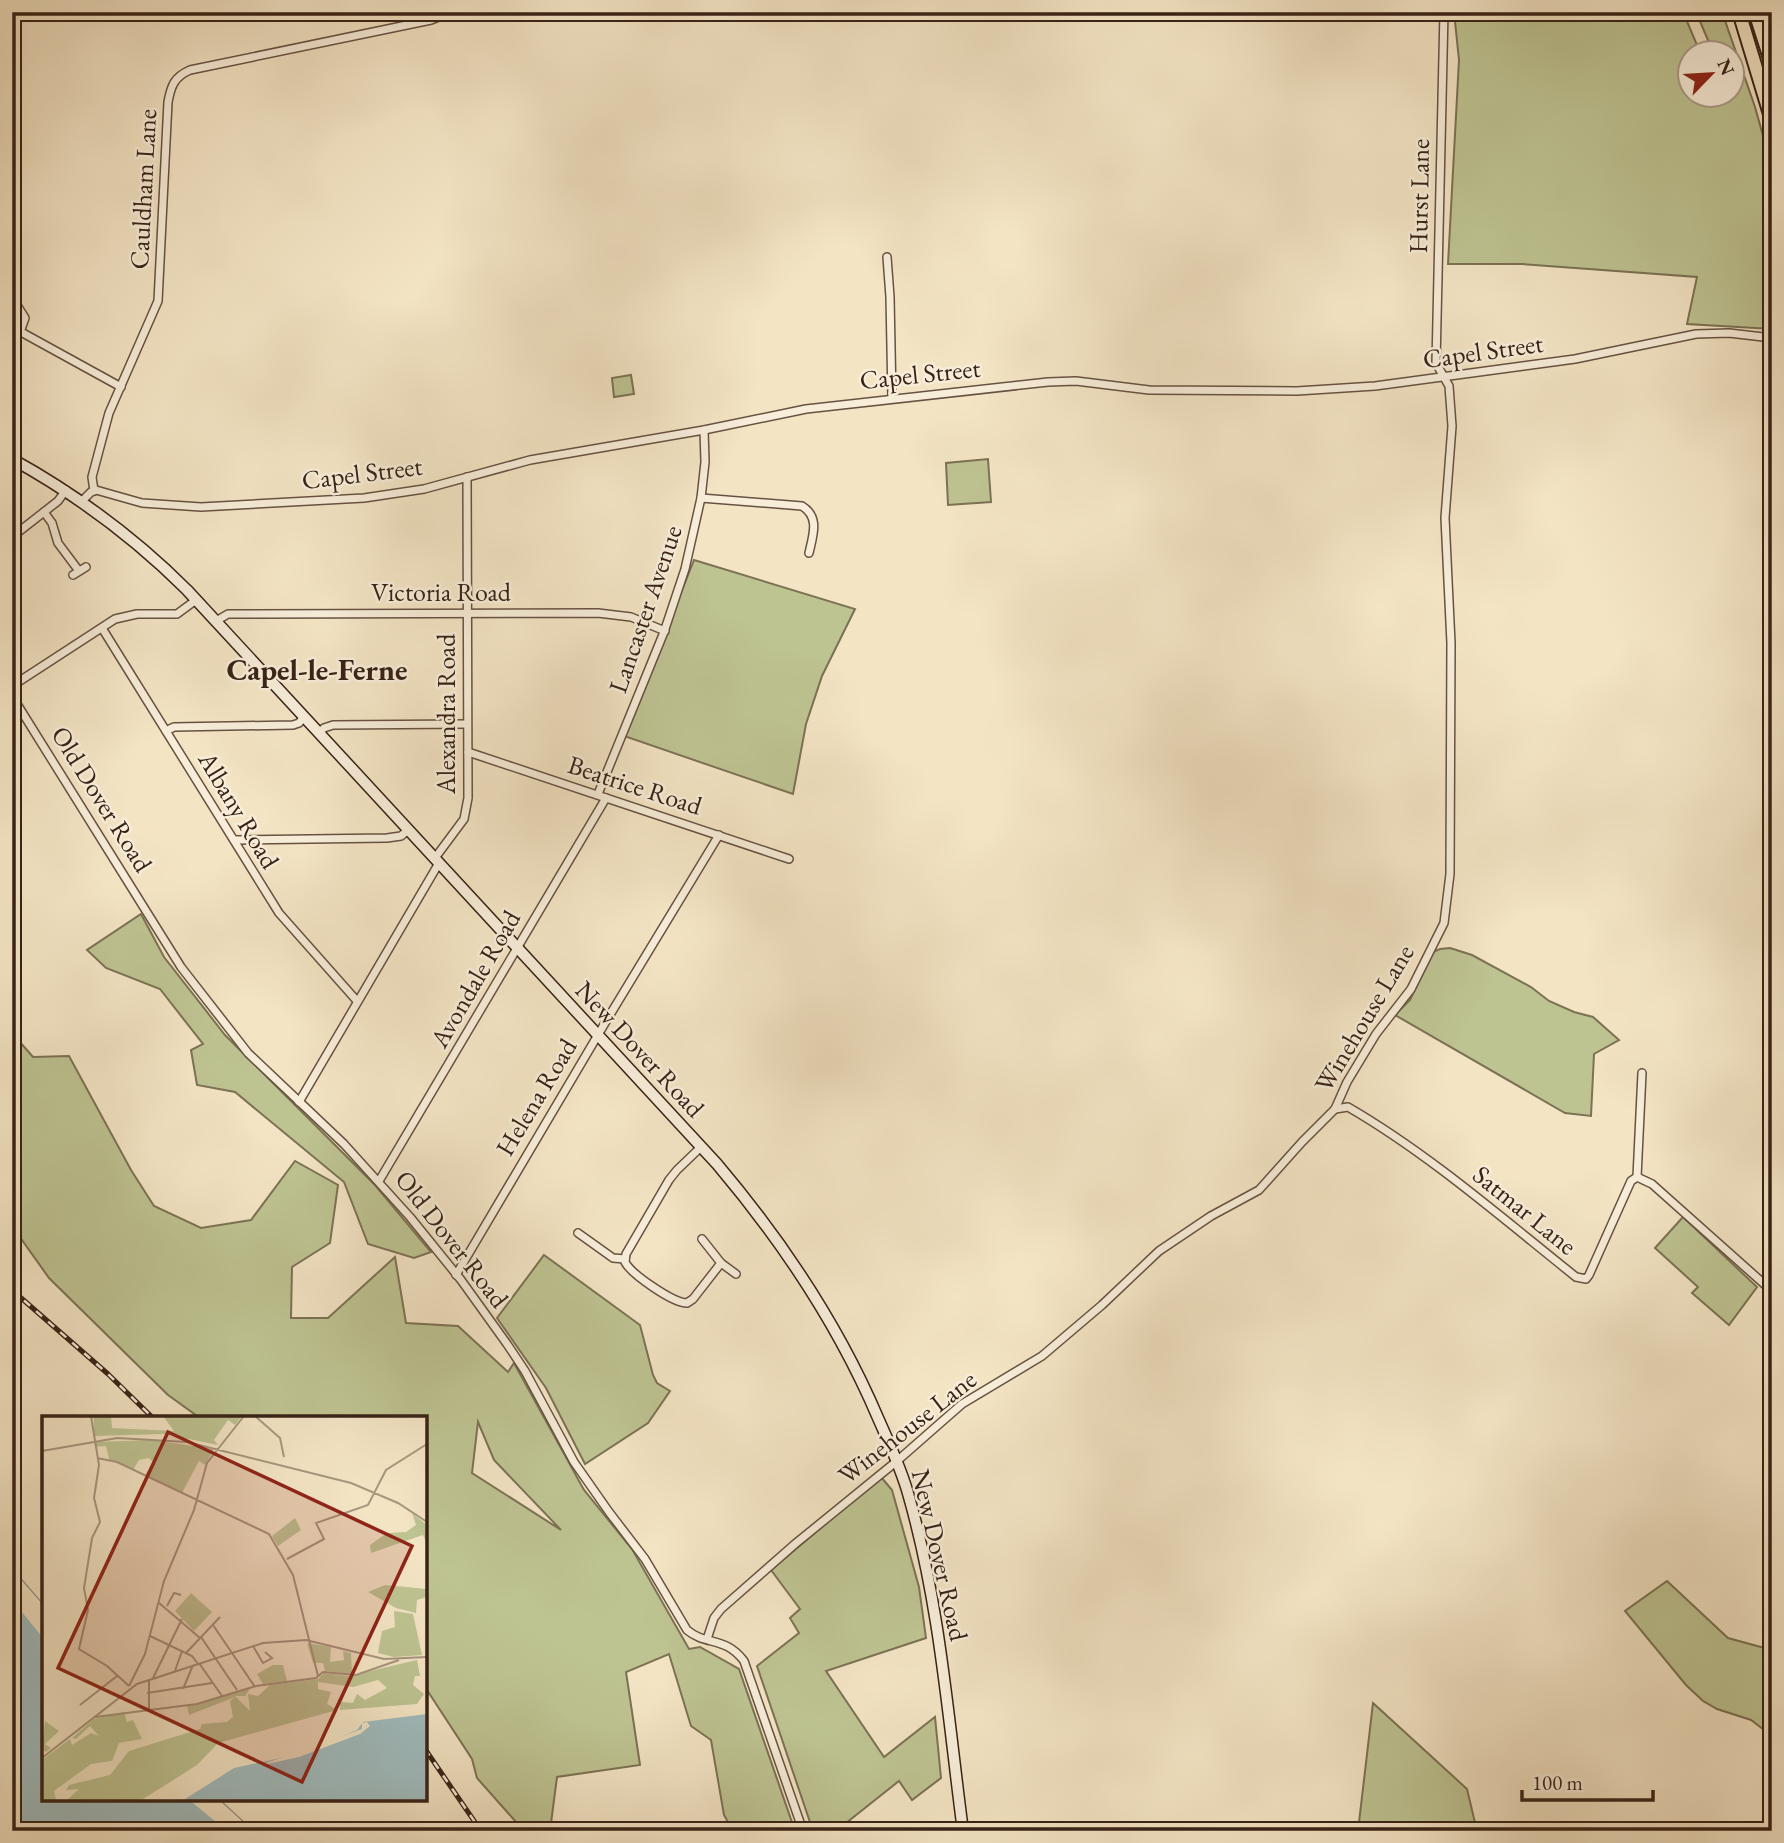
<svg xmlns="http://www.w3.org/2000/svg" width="1784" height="1843" viewBox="0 0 1784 1843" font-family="'EB Garamond',serif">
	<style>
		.green { fill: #bec392; stroke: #7b7254; stroke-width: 2; fill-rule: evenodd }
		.water { fill: #a0bcbf; stroke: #767e7b; stroke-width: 2 }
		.pier { fill: #f3e4c4 }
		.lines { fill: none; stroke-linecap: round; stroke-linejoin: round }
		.street-casing { stroke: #675242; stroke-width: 10 }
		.secondary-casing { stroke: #382216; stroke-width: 13 }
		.highway-casing { stroke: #382216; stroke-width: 16 }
		.street { stroke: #f7edd9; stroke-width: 7 }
		.secondary { stroke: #f7edd9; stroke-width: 10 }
		.highway { stroke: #f3e4c4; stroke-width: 12 }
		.rail-casing { stroke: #382216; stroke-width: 5 }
		.rail { stroke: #f7edd9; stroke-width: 2.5; stroke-dasharray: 8; stroke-linecap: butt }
		.labels { text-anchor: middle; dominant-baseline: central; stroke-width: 5; stroke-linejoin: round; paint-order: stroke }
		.street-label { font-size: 26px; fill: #382216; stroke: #f7edd9 }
		.quarter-label { font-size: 30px; font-weight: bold; fill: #382216; stroke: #f7edd9 }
		.inset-road { fill: none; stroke: #a8967e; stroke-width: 2 }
		.view { fill: #8f2418; fill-opacity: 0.15; stroke: #8f2418; stroke-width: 3.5 }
		.inset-edge { fill: none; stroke: #382216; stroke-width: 3.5 }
	</style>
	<rect width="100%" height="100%" fill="#f3e4c4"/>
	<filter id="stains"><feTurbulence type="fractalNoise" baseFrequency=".00286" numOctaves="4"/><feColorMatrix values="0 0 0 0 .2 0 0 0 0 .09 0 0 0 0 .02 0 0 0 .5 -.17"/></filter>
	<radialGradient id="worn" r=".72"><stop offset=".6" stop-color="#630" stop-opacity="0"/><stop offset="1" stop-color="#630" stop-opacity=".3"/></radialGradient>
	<!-- green -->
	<g class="green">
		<path d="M1454,12H1683L1700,52H1690V94H1732V52H1713L1696,12H1722L1755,107L1772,168V329L1687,324L1697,277L1522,264H1448L1459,60Z"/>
		<path d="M631,375L634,394L614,397L612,378Z"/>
		<path d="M988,459L991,502L948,505L946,463Z"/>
		<path d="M694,560L855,609L822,676L806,724L793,794L624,736Z"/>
		<path d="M141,914L164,957L225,1035L375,1185L431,1252L414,1258L368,1244L344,1182L235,1092L197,1085L191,1050L203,1044L160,989L106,968L87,950Z"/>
		<path d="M1450,948L1472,955L1531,987L1549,1001L1574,1012L1593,1017L1619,1040L1594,1054L1591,1116L1565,1113L1395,1015L1410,1000L1433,952L1440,949Z"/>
		<path d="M12,1033L33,1057L69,1056L131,1170L154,1206L201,1228L251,1220L295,1161L338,1185L330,1243L292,1267L291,1318H328L395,1257L406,1323L458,1326L508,1372L514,1363L584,1490L632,1549L689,1649L700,1647L739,1669L795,1831H733L724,1815L711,1740L691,1726L669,1654L626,1672L640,1765L557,1777L550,1831H524L477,1778L472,1759L425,1687V1418H200L168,1395L49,1278L12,1226ZM478,1422L494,1460L561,1530L472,1473Z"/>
		<path d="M1683,1217L1757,1287L1729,1325L1692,1293L1698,1287L1655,1248Z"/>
		<path d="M544,1255L640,1325L653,1375L657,1383L670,1391L648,1423L585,1464L546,1388L497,1318Z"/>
		<path d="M881,1477L892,1490L919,1587L926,1638L826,1671L884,1757L935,1717L941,1778L912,1800L899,1781L836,1831H813L757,1666L799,1633L790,1618L800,1609L771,1570Z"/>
		<path d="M1667,1581L1728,1638L1772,1650V1736L1751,1720L1717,1709L1703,1701L1686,1685L1625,1611Z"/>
		<path d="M1373,1703L1467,1789L1477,1831H1358Z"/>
	</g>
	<!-- water -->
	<path class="water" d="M12,1569L44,1606V1799H218L253,1831H12Z"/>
	<!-- pier -->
	<g class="pier">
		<path d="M12,1569L44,1606V1639L12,1600Z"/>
		<path d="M188,1799H218L253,1831H227Z"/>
	</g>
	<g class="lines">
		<defs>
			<g id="street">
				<path d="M887,257L890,297L892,398"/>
				<path d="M12,303L18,307L25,318L20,332"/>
				<path d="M12,327L121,387"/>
				<path d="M94,491L92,477L109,413L158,301L168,102C171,86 174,77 190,70L431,20L451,12"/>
				<path d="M701,498L802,506C820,517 813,535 809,553"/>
				<path d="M82,501L91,492L96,490L142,503L201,507L364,498L424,489L530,460L704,430L806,409L1048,382L1076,381L1149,390L1297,391L1375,386L1575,359L1696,334L1729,333L1772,338"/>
				<path d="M44,512L52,523L58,543L79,571"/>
				<path d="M12,537L58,501L66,490"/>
				<path d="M73,575L86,567"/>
				<path d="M216,621L228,614L598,613L631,617L665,631"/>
				<path d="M102,628L279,913L357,1001"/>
				<path d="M12,686L115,619L137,614H177L196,600"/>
				<path d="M12,696L181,967L248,1053L344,1144L410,1217L461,1280L507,1344L525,1371L574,1462L609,1512L645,1559L687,1630C706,1646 725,1636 744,1661L803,1831"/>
				<path d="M166,731L174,727L293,725L299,723L304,717"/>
				<path d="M319,733L324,728L333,725L467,724"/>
				<path d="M468,752L789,859"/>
				<path d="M598,794L664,632L685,569L701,498L705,462L704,430"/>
				<path d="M234,840L387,838L401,836L408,830"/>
				<path d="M435,858L464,819L468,798L467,477"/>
				<path d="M299,1102L439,863"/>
				<path d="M1335,1109L1348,1107C1429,1154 1502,1218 1576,1277L1586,1279L1589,1275L1631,1181L1637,1177L1652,1184L1772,1291"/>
				<path d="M701,1147L677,1170L669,1180L626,1254L625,1262C631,1274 673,1303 687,1303L693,1299L721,1263L702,1239"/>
				<path d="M1637,1177L1642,1073"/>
				<path d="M379,1181L606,798"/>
				<path d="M578,1233L613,1258L625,1259"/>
				<path d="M721,1263L736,1274"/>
				<path d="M456,1275L605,1023L719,835"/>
				<path d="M707,1639L714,1618L721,1609L795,1544L897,1461L962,1404L1042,1356L1102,1305L1159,1251L1211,1216L1259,1190L1302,1142L1335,1109L1347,1082L1376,1034L1411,989L1444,923L1450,874L1451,643L1445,518L1452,426L1449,386L1436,363L1444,12"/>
			</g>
			<path id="secondary" d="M12,459C77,495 135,538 187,590L717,1164C783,1242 838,1324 878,1418C889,1443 902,1470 909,1497C940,1606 948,1718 963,1831"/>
			<g id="highway">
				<path d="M1739,12L1772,121"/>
				<path d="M1755,12L1772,65"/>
			</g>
		</defs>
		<!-- street casing -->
		<use href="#street" class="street-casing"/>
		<!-- secondary casing -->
		<use href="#secondary" class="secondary-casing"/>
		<!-- highway casing -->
		<use href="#highway" class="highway-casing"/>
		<!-- street -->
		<use href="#street" class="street"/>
		<!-- secondary -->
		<use href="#secondary" class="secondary"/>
		<!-- highway -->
		<use href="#highway" class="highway"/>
		<defs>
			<g id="rail">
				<path d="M12,1290L108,1374L153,1418"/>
				<path d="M425,1749L481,1831"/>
			</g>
		</defs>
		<!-- rail casing -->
		<use href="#rail" class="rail-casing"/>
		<!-- rail -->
		<use href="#rail" class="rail"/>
	</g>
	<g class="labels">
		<!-- street labels -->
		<g class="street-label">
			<text transform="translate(143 189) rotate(-87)">Cauldham Lane</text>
			<text transform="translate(1419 196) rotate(-89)">Hurst Lane</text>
			<text transform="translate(1483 351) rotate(-8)">Capel Street</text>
			<text transform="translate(920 374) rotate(-6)">Capel Street</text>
			<text transform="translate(362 473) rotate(-7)">Capel Street</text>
			<text x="441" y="592">Victoria Road</text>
			<text transform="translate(645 609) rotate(-71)">Lancaster Avenue</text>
			<text transform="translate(446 714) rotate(-90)">Alexandra Road</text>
			<text transform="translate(635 785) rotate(18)">Beatrice Road</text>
			<text transform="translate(102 799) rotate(58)">Old Dover Road</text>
			<text transform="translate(239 810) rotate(59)">Albany Road</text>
			<text transform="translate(475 979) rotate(-60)">Avondale Road</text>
			<text transform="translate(1364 1018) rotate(-59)">Winehouse Lane</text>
			<text transform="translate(640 1049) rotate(47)">New Dover Road</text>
			<text transform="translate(536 1097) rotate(-59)">Helena Road</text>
			<text transform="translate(1525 1210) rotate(39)">Satmar Lane</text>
			<text transform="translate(452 1239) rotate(52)">Old Dover Road</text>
			<text transform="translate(907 1427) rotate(-38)">Winehouse Lane</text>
			<text transform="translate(940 1555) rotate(77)">New Dover Road</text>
		</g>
		<!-- quarter labels -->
		<g class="quarter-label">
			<text x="317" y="669">Capel-le-Ferne</text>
		</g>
	</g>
	<!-- overview -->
	<g transform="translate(42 1416)">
		<rect width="385" height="385" fill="#f3e4c4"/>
		<path d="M52,0H69L70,12L132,15L121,0H200L193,9L186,4L172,24L176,29L122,18L52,20ZM110,24L172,33L163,49L157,45L140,77L103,59L112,46L106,42L97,44L91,54L67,43L64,30L53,31L52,26ZM370,97L385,109V129L381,119L329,137L328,129L345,117L364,116L374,109ZM253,102L259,114L236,130L230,120ZM343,169L385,173V181L375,184L374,197L354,192L326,176ZM149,177L170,196L152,215L133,195ZM352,195L371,198L380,239L352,241L336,237L340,215L353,211ZM265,227L289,231L288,246L302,244L301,235L309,237L310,258L283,255L281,247H271ZM375,244L378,260H373L371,269L382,278L375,288L298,294V286L311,287L315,278L323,284L345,272L336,264L311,271L276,266V273L289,276L285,288L295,294L176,327L155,349L98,385H24L37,373L24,374L27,369L68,359L87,335L158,313L160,308L185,306L191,301L188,285L193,281L147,299L145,290L208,273L203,280H193L208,295L206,278L216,280L228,269L276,263L282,257L307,260ZM231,249H241L245,265L221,268L215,258ZM82,296L85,306L91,304L100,323L77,327L70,345L49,348L12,375L14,384L0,385V344L28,323L30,329L49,317L57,320L48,310L34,323L30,322L52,303ZM3,305L17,315L3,328L9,332L4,336L0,333Z" fill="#bec392"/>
		<path d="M385,298V385H140L192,352L257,338L315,314L321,306Z" fill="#a0bcbf"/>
		<path d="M325,306L328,310L318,318L257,341L216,350L320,313V307Z" fill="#f3e4c4"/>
		<path class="inset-road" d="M49,0L57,49L52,82L58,106L50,122L42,172L46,194L37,233L65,250L87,270M213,0L238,22L242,41M0,35L75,22L145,26L309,67L356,87L385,106M55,42L75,46L227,118L251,159L276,260M245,143L282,123L274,107L326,89L344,54L385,28M116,186L158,222M125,190L132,177L139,179M171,209L213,271M108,220L150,240L156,248M159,221L195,274M211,230L221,247L230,242L223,236M144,237L178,201M157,247L180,280M133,255L140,235M111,262L140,203M107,263V294M87,270L103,238L122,165L152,94L165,47L202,0M141,273L151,249M105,277L170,267M38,289L75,260M53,301L155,288L214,270L274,262L281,256L314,259L357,244M0,342L95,268L221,227L264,224L342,243L385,241"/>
		<path class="view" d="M126,16L370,130L260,366L16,252Z"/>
		<rect width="385" height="385" class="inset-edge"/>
	</g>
	<!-- margin -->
	<rect width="1784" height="1843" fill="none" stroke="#f3e4c4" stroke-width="42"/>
	<rect x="14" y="14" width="1756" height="1815" fill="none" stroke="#382216" stroke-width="3.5"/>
	<rect x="21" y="21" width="1742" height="1801" fill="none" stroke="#382216" stroke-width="2"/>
	<!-- north arrow -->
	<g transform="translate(1711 74) rotate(65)"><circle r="33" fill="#f7edd9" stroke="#ab9c8b" stroke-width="2"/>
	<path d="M0-5L12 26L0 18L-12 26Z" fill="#8f2418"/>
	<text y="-10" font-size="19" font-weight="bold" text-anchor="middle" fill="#382216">N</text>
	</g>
	<!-- scale -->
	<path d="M1522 1790v10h131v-10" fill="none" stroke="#382216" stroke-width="3.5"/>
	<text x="1532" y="1790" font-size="21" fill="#382216" stroke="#f7edd9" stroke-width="5" paint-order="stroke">100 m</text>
	<rect width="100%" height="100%" filter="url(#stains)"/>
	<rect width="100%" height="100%" fill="url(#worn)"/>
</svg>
